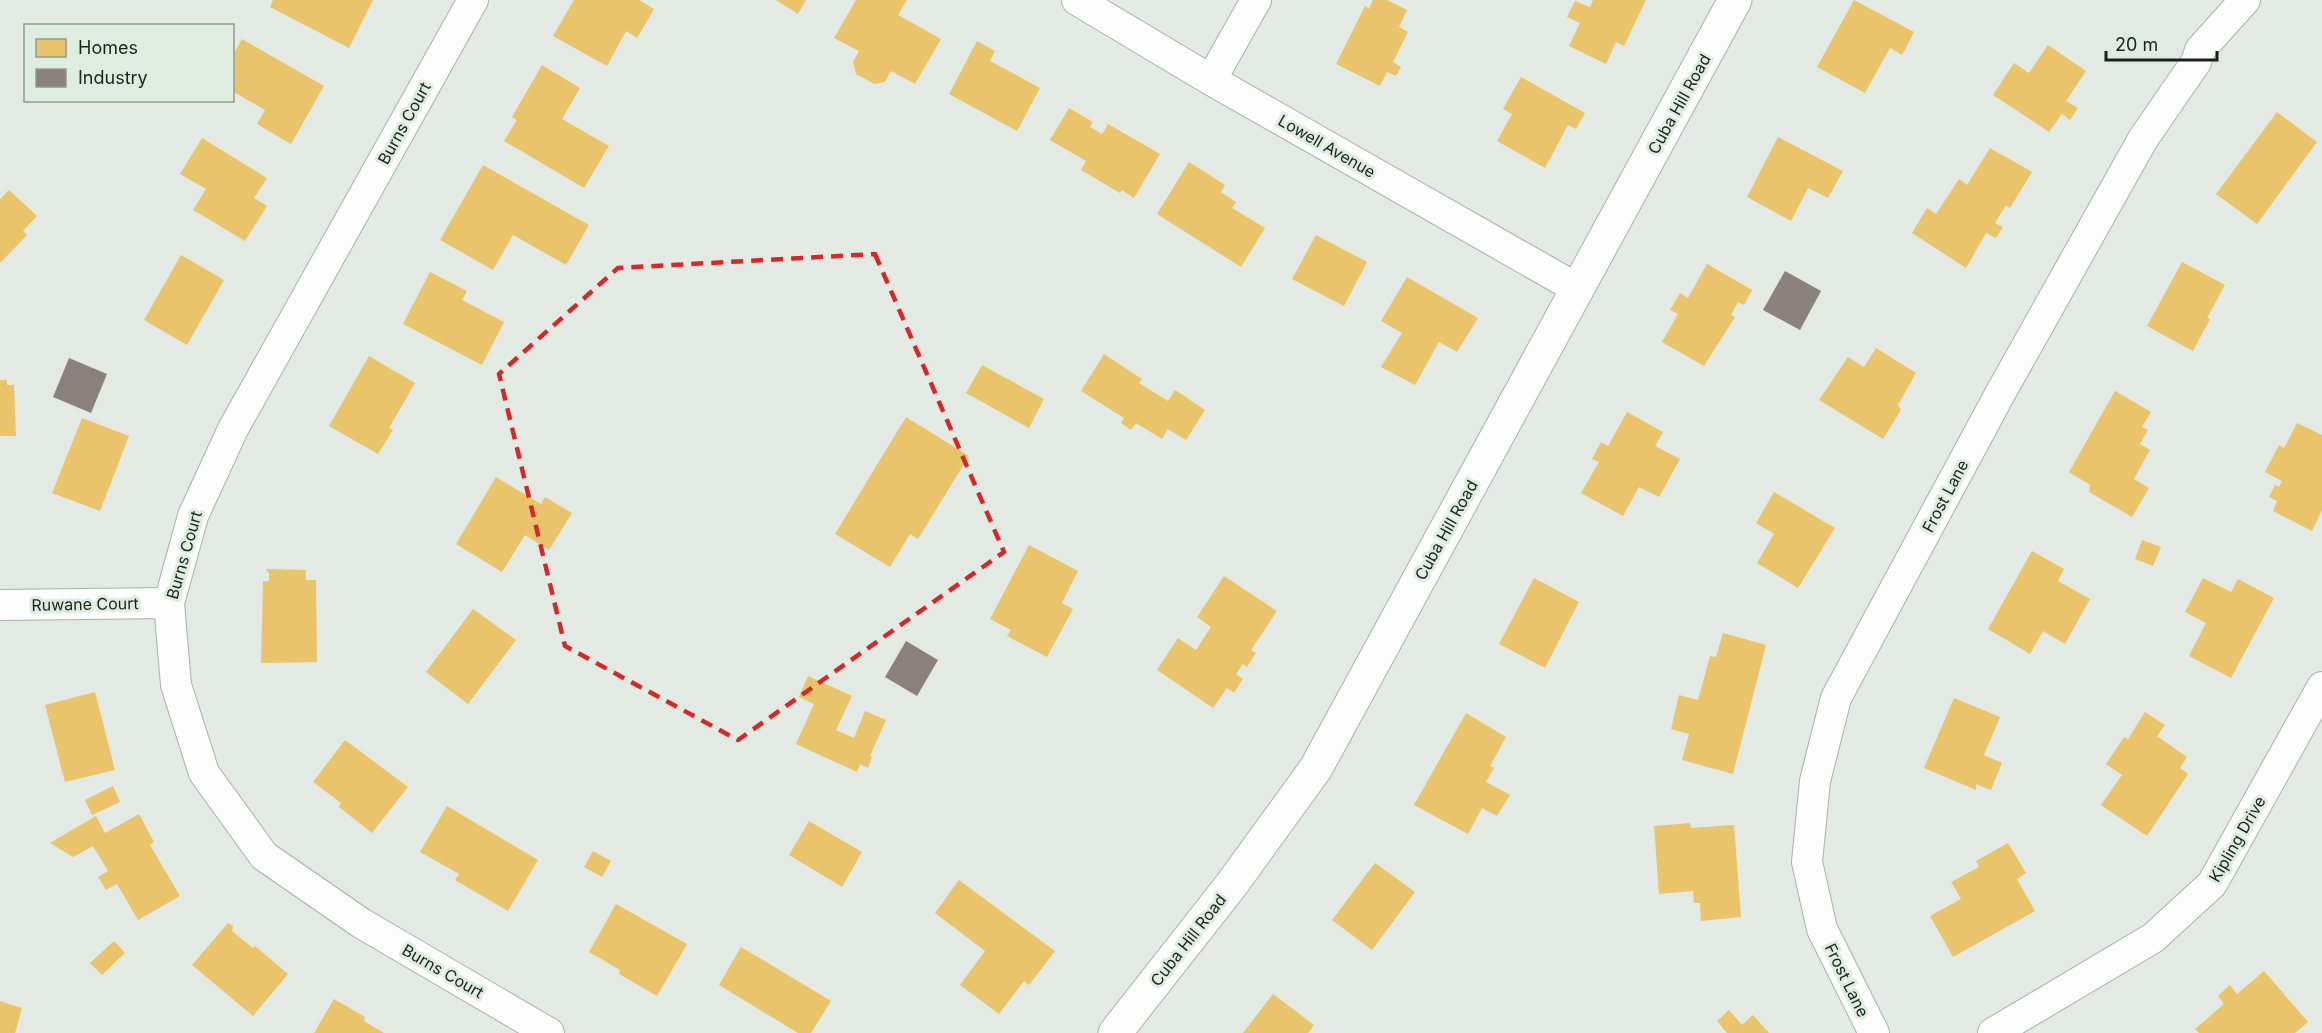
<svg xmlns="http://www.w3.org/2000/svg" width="2322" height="1033" viewBox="0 0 2322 1033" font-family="Inter,sans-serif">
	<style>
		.homes { fill: #e9c46a }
		.industry { fill: #8a817c }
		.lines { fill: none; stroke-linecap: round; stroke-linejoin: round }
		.street-casing { stroke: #aab0ab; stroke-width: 32 }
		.secondary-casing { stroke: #aab0ab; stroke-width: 35 }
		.street { stroke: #fbfcfb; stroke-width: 30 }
		.secondary { stroke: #fbfcfb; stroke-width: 33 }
		.marked { fill: none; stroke: #d62828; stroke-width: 4.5; stroke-dasharray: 12 8; stroke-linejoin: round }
		.labels { text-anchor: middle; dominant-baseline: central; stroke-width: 6; stroke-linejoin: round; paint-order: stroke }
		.street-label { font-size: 16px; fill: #1c211d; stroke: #dfede0 }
	</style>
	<rect width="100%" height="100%" fill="#e2eae3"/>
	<!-- homes -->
	<g class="homes">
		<path d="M273,0H373L349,48L270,7Z"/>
		<path d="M574,0H639L654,9L637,38L626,31L607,66L553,36Z"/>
		<path d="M776,0H806L798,14Z"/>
		<path d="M856,0H907L898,15L941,39L915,84L891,71L885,82L874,84L856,74L853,62L859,51L834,38Z"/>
		<path d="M1373,0H1387L1407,10L1399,27L1408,32L1393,62L1401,67L1396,76L1387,72L1380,86L1336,64L1365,6L1369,9Z"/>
		<path d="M1593,0H1646L1624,46L1616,42L1606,64L1569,46L1580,23L1567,17L1575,1L1590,7Z"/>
		<path d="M1854,0L1914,32L1902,55L1890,48L1865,93L1817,67Z"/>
		<path d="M242,39L324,86L291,144L257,124L265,110L232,91V57Z"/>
		<path d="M977,41L995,51L990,61L1040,88L1017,131L949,94Z"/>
		<path d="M2048,45L2086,71L2066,101L2078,108L2070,120L2062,114L2049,132L1993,95L2014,63L2029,73Z"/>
		<path d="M542,65L580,88L562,119L609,146L584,188L504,141L517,120L512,117Z"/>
		<path d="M1521,77L1585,113L1576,129L1568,125L1545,168L1497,141L1512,114L1503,109Z"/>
		<path d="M1069,108L1093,122L1090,127L1102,134L1108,124L1160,154L1134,198L1122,190L1120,193L1081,170L1086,161L1050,140Z"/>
		<path d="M2277,112L2317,142L2257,224L2216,194Z"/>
		<path d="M1778,137L1843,171L1828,198L1808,188L1791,221L1747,197Z"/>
		<path d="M202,138L267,178L254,198L267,206L245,241L193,210L206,189L180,174Z"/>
		<path d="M1990,148L2032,172L2010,208L2006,205L1995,223L2003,227L1996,238L1986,233L1966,268L1912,233L1927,208L1936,214L1959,179L1967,185Z"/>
		<path d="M1189,162L1225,185L1221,192L1236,202L1232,208L1265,228L1241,267L1157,214Z"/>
		<path d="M483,165L589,225L566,265L513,235L493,270L440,240Z"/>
		<path d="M9,190L37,216L23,231L27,235L0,263V199Z"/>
		<path d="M1316,235L1367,262L1344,306L1292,279Z"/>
		<path d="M181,255L224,280L187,345L144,320Z"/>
		<path d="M2182,262L2225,285L2207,318L2210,319L2193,351L2147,326Z"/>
		<path d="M1707,264L1752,290L1744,305L1738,302L1731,315L1735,317L1704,366L1662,342L1678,314L1670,310L1680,293L1688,298Z"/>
		<path d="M430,272L467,291L462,300L504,322L482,365L403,324Z"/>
		<path d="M1407,277L1478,318L1457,352L1439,342L1415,385L1381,367L1402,333L1381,321Z"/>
		<path d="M1876,348L1916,373L1898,405L1901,410L1883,439L1819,400L1848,357L1864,367Z"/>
		<path d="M1104,354L1142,379L1139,383L1168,401L1175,390L1205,410L1186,440L1168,429L1162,439L1136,423L1131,430L1121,423L1124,418L1081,391Z"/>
		<path d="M369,356L415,383L389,428L393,430L378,454L329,426Z"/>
		<path d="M982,365L1044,399L1029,428L966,393Z"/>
		<path d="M0,380H7V385H14L16,436H0Z"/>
		<path d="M2115,391L2151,412L2142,427L2148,430L2140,444L2150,450L2134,479L2149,488L2132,517L2089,492L2090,485L2069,472Z"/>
		<path d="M1627,412L1663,432L1655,446L1680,459L1659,497L1639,487L1623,516L1581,493L1599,462L1592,459L1601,442L1608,446Z"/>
		<path d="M906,417L969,456L918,539L910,534L890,567L835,534Z"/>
		<path d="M82,418L129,436L100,511L52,493Z"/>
		<path d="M2297,423L2322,435V510L2312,531L2273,511L2277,501L2269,497L2275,485L2279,487L2282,481L2265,472L2279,445L2284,448Z"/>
		<path d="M496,477L541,504L545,497L572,513L549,550L525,535L502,572L456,544Z"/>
		<path d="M1774,492L1835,528L1798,588L1757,563L1774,534L1756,523Z"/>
		<path d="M2142,540L2161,547L2153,566L2135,559Z"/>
		<path d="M1029,545L1078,571L1062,603L1073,609L1047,657L1007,636L1011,630L990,619Z"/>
		<path d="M2032,551L2064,569L2058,581L2090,599L2065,644L2043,631L2030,654L1988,629Z"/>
		<path d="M265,569L306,570V580H316L317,662L261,663L263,581H269V573Z"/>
		<path d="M1224,576L1277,611L1251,650L1256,653L1247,667L1243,664L1236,674L1243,679L1234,693L1227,688L1213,708L1157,670L1178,638L1196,650L1211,627L1197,617Z"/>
		<path d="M1534,578L1579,602L1545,668L1499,644Z"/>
		<path d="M2203,578L2231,592L2238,579L2274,598L2231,678L2189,656L2206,623L2185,612Z"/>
		<path d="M473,609L516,640L468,704L426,672Z"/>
		<path d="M1723,633L1766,645L1733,774L1682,760L1689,734L1671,729L1679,695L1698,700L1710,656L1716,657Z"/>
		<path d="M808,676L852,696L836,730L854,738L865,711L886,720L870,756L872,757L868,768L860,764L857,772L796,744L814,704L799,697Z"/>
		<path d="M95,692L115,770L65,782L45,705Z"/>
		<path d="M1954,698L2000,717L1984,755L2002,763L1991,790L1976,784V790L1924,768Z"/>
		<path d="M2145,712L2165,725L2157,736L2187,757L2180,768L2188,774L2147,836L2101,805L2122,775L2106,764L2124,737L2128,739Z"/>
		<path d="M1466,713L1506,737L1490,766L1494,768L1486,782L1510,795L1497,816L1482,808L1468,834L1414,805Z"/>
		<path d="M345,740L408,787L372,833L339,807L341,803L313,782Z"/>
		<path d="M113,786L120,802L92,815L85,800Z"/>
		<path d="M447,806L538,860L508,911L455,880L459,874L420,852Z"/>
		<path d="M139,814L154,842L150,845L180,896L138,920L117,884L106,890L98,877L108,871L93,846L73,857L50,843L96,816L105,833Z"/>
		<path d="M809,821L862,852L842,887L789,855Z"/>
		<path d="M1690,823L1691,828L1734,825L1741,917L1701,921L1700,903H1694L1693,891L1659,894L1654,826Z"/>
		<path d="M2008,843L2026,873L2017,879L2035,911L1953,957L1930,916L1961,899L1951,882L1979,867L1976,861Z"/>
		<path d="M593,851L611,861L602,877L584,867Z"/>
		<path d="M1375,863L1415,892L1372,950L1332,920Z"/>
		<path d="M959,880L1055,951L1029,985L1024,981L999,1014L960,985L985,951L935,913Z"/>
		<path d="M616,904L687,944L657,996L619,974L620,970L589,952Z"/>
		<path d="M228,923L233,926L232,931L253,948L255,946L288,974L253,1016L192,965Z"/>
		<path d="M114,941L125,953L102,975L90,963Z"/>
		<path d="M741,947L831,1001L811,1033H798L719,985Z"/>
		<path d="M2264,971L2308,1022L2295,1033H2199L2195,1029L2224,1004L2218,996L2230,985L2237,994Z"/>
		<path d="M1273,994L1314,1025L1308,1033H1243Z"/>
		<path d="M334,999L365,1017L364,1021L384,1033H314Z"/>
		<path d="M0,1001L22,1008L15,1033H0Z"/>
		<path d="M1729,1010L1742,1025L1753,1015L1769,1033H1727L1717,1021Z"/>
	</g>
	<!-- industry -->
	<g class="industry">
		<path d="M1785,271L1821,291L1800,330L1763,310Z"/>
		<path d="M69,358L107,374L91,413L53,397Z"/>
		<path d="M906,641L938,660L917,696L885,677Z"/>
	</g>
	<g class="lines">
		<defs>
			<g id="street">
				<path d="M473,0L233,429L193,516L169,603L176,685L204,773L264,856L361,923L549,1033"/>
				<path d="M1077,0L1211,80L1578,289"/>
				<path d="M1211,80L1256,0"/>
				<path d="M0,605L169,603"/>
				<path d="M1874,1033L1822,929L1807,862L1815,781L1836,698L2001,392L2143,139L2196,62L2200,50L2245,0"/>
				<path d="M1993,1033L2153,938L2212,884L2322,687"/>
			</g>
			<path id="secondary" d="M1115,1033L1232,884L1316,768L1735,0"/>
		</defs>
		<!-- street casing -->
		<use href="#street" class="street-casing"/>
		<!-- secondary casing -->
		<use href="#secondary" class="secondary-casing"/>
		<!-- street -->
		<use href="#street" class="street"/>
		<!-- secondary -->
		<use href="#secondary" class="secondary"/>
	</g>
	<!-- marked area -->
	<path class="marked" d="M875,254L1004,552L738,740L565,646L499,374L618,268Z"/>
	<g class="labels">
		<!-- street labels -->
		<g class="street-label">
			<text transform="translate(1679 104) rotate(-61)">Cuba Hill Road</text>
			<text transform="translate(404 123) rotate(-61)">Burns Court</text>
			<text transform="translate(1327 146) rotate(30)">Lowell Avenue</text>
			<text transform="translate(1945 496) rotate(-62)">Frost Lane</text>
			<text transform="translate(1446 530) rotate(-61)">Cuba Hill Road</text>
			<text transform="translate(184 555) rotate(-74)">Burns Court</text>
			<text transform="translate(85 604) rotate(-1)">Ruwane Court</text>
			<text transform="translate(2237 839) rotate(-60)">Kipling Drive</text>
			<text transform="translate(1188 940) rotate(-52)">Cuba Hill Road</text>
			<text transform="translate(443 971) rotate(30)">Burns Court</text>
			<text transform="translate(1847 980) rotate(64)">Frost Lane</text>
		</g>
	</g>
	<!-- legend -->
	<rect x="24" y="24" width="210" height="78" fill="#dfede0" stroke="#919b92" stroke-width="1.5"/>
	<rect x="36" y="39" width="30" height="18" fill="#e9c46a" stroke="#919b92" stroke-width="1.5"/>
	<text x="78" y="54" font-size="18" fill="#1c211d">Homes</text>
	<rect x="36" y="69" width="30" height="18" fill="#8a817c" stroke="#919b92" stroke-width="1.5"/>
	<text x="78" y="84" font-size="18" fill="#1c211d">Industry</text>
	<!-- scale -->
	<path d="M2106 51v9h111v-9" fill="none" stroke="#1c211d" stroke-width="3"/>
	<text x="2115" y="51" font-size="18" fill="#1c211d" stroke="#dfede0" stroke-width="4.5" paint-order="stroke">20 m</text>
</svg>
